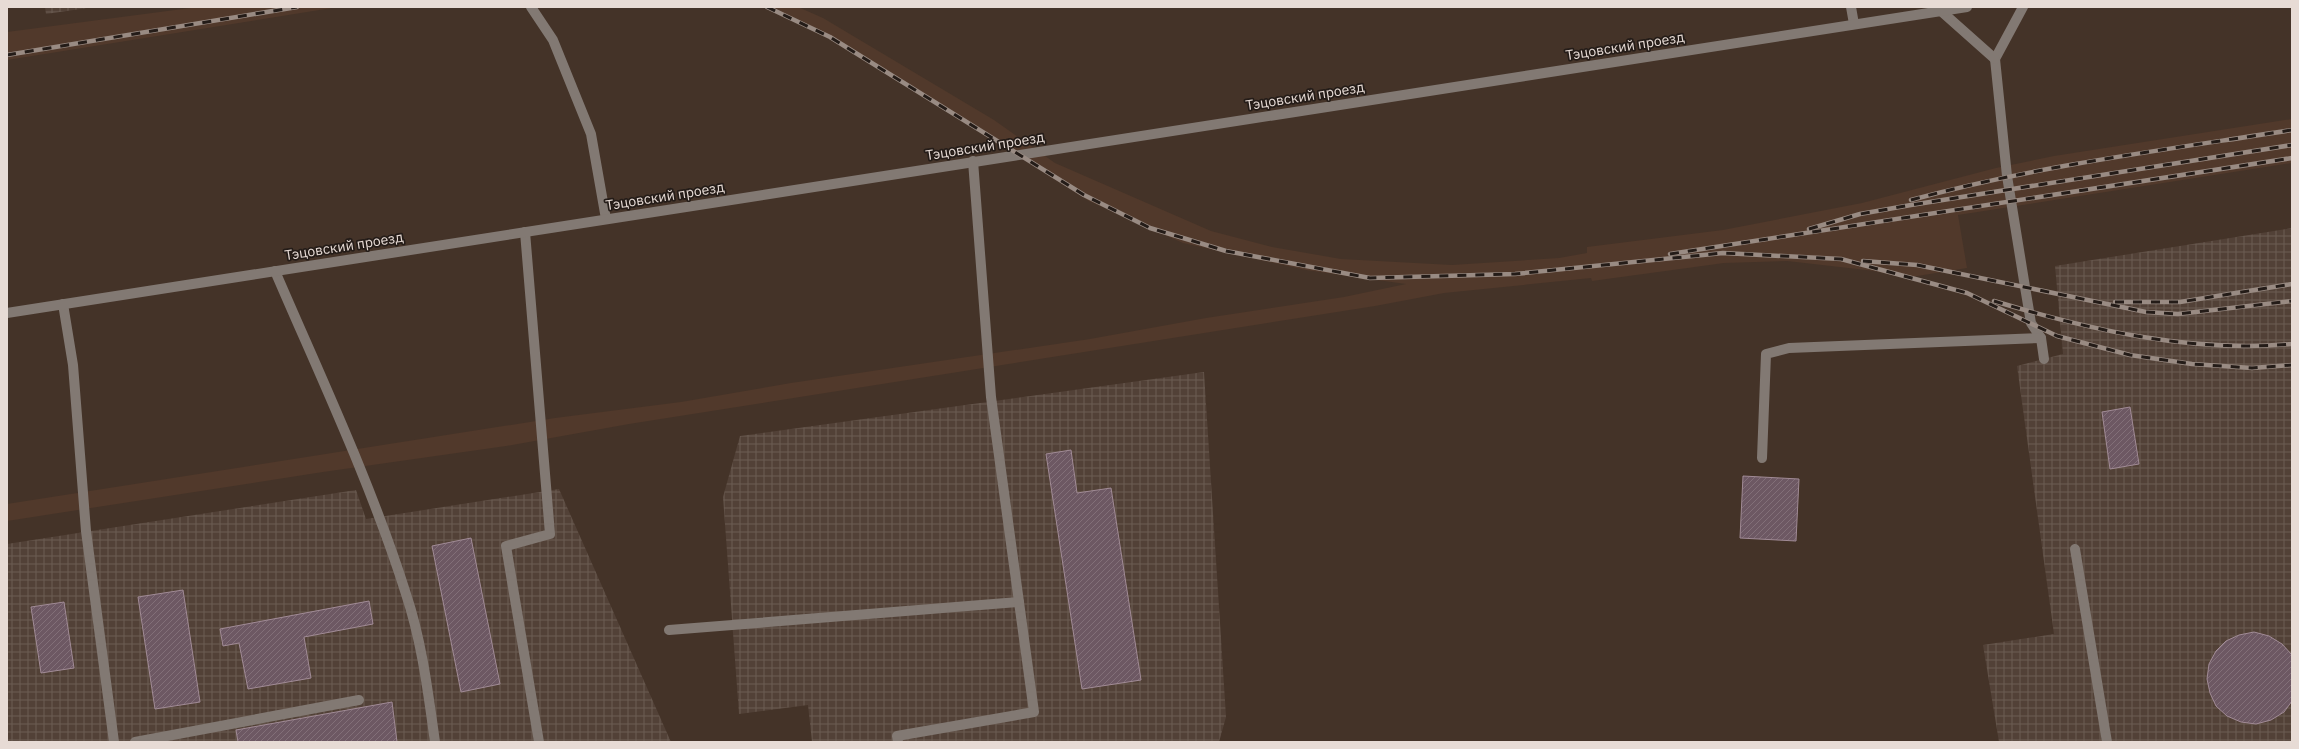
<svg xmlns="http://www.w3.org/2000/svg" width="2299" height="749" viewBox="0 0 2299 749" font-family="'IBM Plex Sans',sans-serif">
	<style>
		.built { fill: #51392b }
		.industrial { fill: url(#industrial-grid) }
		.building { fill: url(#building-hatch); stroke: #a18b96 }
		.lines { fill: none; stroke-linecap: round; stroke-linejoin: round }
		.minor { stroke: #827973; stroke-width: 10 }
		.rail-casing { stroke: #998b83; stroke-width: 4.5 }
		.rail { stroke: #241c18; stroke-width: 3; stroke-dasharray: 9; stroke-linecap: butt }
		.labels { text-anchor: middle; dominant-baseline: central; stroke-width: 3.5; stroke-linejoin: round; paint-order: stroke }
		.street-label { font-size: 14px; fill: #e7dbd5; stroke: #241c18 }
	</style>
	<defs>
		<pattern id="industrial-grid" width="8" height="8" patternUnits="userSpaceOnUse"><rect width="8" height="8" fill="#524137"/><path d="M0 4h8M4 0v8" fill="none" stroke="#6b5c53"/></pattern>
		<pattern id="building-hatch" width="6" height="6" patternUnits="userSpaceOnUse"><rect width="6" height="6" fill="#6d5863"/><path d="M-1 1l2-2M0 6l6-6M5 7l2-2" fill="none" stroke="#826f78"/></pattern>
	</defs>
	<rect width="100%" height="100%" fill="#443328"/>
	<!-- built -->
	<g class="built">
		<path d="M198,7H338L7,60V32Z"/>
		<path d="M769,7H798L823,18L994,120L1055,163L1211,231L1272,247L1341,259L1452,265L1559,258L1587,253V247L1723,230L1862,203L1996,168L2054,156L2292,119V163L1958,215L1967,268L1905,278L1875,271L1787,261L1724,263L1592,281L1591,278L1444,293L1375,306L629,424L506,446L323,472L7,521V504L555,418L681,402L791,383L1090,339L1206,318L1344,297L1406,284L1306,270L1183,243L1089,201L905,83L824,35Z"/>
	</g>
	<!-- industrial -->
	<g class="industrial">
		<path d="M45,7H94L46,14Z"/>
		<path d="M2292,228V742H1999L1983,645L2054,634L2017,366L2063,354L2055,266Z"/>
		<path d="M1204,372L1226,717L1219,742H812L808,705L739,714L723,497L740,436Z"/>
		<path d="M559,489L671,742H7V544L356,490L366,519Z"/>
	</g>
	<!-- building -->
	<g class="building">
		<path d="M2130,407L2139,464L2110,469L2102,412Z"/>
		<path d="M1071,450L1077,493L1111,488L1141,680L1082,689L1046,454Z"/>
		<path d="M1743,476L1799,479L1796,541L1740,538Z"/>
		<path d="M471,538L500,684L461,692L432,546Z"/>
		<path d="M183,590L200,702L155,709L138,597Z"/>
		<path d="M369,601L373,624L304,637L311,678L248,689L239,643L223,646L220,629Z"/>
		<path d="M64,602L74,668L41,673L31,607Z"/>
		<path d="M2254,632L2269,636L2282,644L2292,655V701L2284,712L2271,720L2256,724L2241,722L2227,716L2216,706L2210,693L2207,679L2209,664L2216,651L2226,641L2239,635Z"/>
		<path d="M392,702L397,742H238L236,730Z"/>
	</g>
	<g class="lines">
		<!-- minor -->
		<g class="minor">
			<path d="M531,7L553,40L591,134L606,219"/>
			<path d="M1851,7L1854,24"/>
			<path d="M2023,7L1995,59L2007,176L2025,287L2031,323L2041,338L2044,359"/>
			<path d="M1941,11L1995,59"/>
			<path d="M525,232L550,534L506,546L539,742"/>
			<path d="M275,271C321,378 371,483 406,594C422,642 428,692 435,742"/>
			<path d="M63,304L73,365L86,531L114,742"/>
			<path d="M7,313L1967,7"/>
			<path d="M1762,458L1766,354L1789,348L2041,338"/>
			<path d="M2075,549L2107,742"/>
			<path d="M669,630L1019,602"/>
			<path d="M135,742L359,700"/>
			<path d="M898,742L897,736L1034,712L991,397L973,161"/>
		</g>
		<defs>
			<g id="rail">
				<path d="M767,7L830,37L1084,195L1150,228L1226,251L1370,278L1515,274L1723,253L1841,259L1967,293L2057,336L2130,355L2192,364L2252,368L2292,365"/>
				<path d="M7,55L297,7"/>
				<path d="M1911,200C2035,166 2164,150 2292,130"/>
				<path d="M1809,229L1860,214L1911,205L2292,145"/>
				<path d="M1670,254L2292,158"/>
				<path d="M1863,261L1917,265L2146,312L2178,314L2292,301"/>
				<path d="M1994,301C2090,330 2191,353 2292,344"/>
				<path d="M2115,302H2180L2292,284"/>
			</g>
		</defs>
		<!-- rail casing -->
		<use href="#rail" class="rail-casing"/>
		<!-- rail -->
		<use href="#rail" class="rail"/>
	</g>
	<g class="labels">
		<!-- street labels -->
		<g class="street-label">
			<text transform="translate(1625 46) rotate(-9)">Тэцовский проезд</text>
			<text transform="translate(1305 96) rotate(-9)">Тэцовский проезд</text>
			<text transform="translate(985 146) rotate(-9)">Тэцовский проезд</text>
			<text transform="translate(665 196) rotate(-9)">Тэцовский проезд</text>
			<text transform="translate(344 246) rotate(-9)">Тэцовский проезд</text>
		</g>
	</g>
	<!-- border -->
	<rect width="2299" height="749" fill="none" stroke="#e7dbd5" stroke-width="16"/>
</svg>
